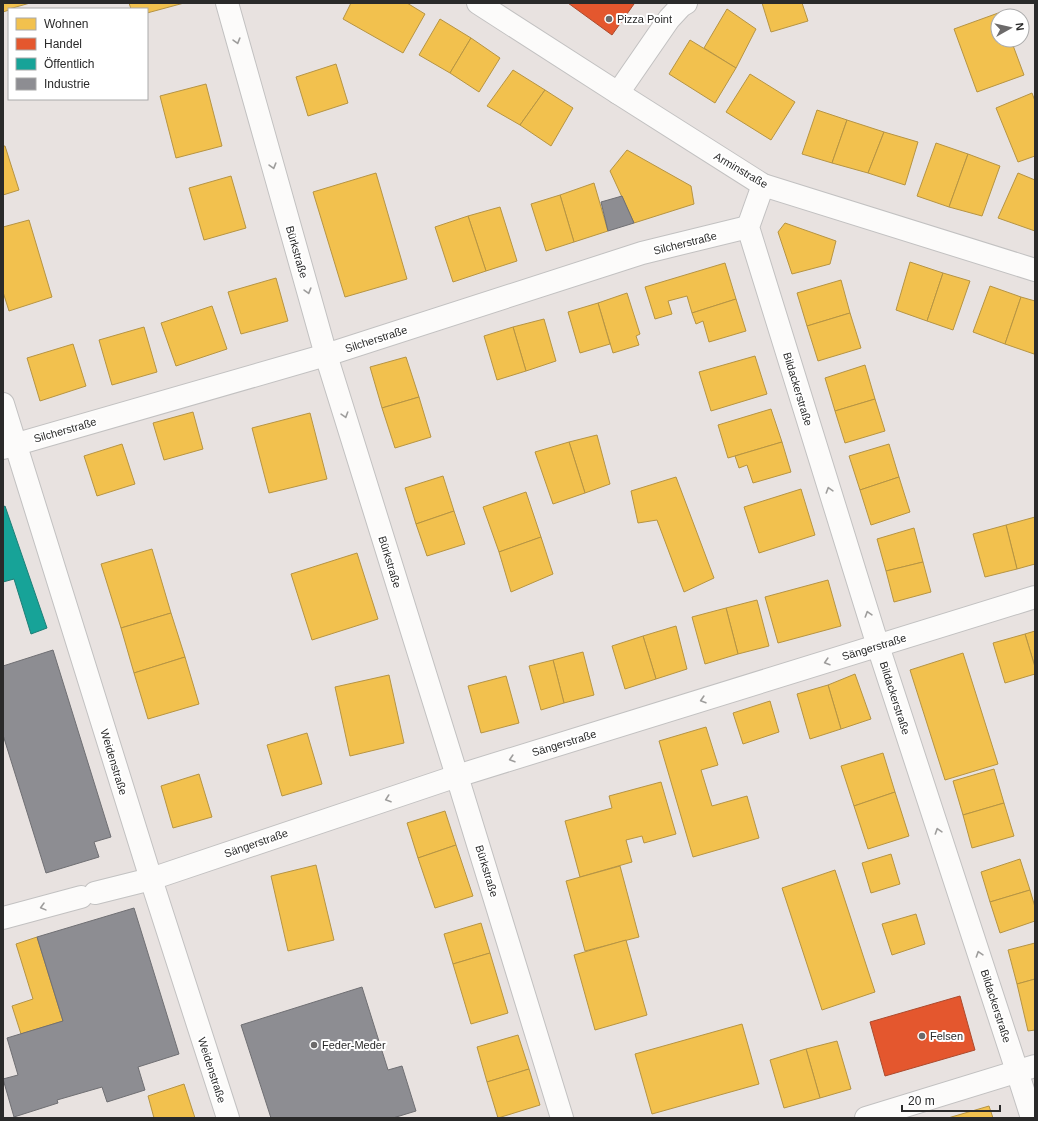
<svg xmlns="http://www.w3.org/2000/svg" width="1038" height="1121" viewBox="0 0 1038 1121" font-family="Arial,sans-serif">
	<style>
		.homes { fill: #f2c14e; stroke: #b69443 }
		.shops { fill: #e4572e; stroke: #ac4a2d }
		.public { fill: #17a398; stroke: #1d7f77 }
		.industry { fill: #8d8d92; stroke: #6f6f73 }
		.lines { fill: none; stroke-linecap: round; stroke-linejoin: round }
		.minor-casing { stroke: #c2c1c1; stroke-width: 24 }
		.minor { stroke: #fcfbfa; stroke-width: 22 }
		.oneway { stroke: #9e9d9c }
		.poi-dot { fill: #6c6a6a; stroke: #fff; stroke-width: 1.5 }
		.labels { text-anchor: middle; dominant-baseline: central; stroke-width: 4; stroke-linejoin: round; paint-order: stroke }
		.poi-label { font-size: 11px; fill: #2a2a2a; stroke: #fff; text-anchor: start }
		.street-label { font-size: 11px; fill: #2a2a2a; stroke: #fff }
	</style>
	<rect width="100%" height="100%" fill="#e8e2e0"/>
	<!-- homes -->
	<g class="homes">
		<path d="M3,3H30L9,9V10L3,12Z"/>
		<path d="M129,3H184L147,13V9H131Z"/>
		<path d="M351,3H407L425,14L403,53L343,19Z"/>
		<path d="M762,3H802L808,21L771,32Z"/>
		<path d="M727,9L756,29L736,68L704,48Z"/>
		<path d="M1001,12L1003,16H998V40H1011L1024,75L977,92L954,29Z"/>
		<path d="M440,19L471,38L450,73L419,55Z"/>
		<path d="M471,38L500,58L479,92L450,73Z"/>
		<path d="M690,40L736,68L715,103L669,74Z"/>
		<path d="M336,64L348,103L308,116L296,77Z"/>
		<path d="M513,70L545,90L520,125L487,106Z"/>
		<path d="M750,74L795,102L771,140L726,112Z"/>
		<path d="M206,84L222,146L176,158L160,96Z"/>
		<path d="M545,90L573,108L551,146L520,125Z"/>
		<path d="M1032,93L1035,101V156L1018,162L996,108Z"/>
		<path d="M817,110L847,120L832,163L802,154Z"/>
		<path d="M847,120L884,132L868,173L832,163Z"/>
		<path d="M884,132L918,142L905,185L868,173Z"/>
		<path d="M936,143L968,154L949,207L917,196Z"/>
		<path d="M3,146H5L19,190L3,195Z"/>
		<path d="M627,150L691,186L694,204L634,223L610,171Z"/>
		<path d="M968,154L1000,166L982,216L949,207Z"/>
		<path d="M376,173L407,279L345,297L313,192Z"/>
		<path d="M1018,173L1035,180V231L998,218Z"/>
		<path d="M231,176L246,228L204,240L189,188Z"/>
		<path d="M594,183L608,231L574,242L560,195Z"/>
		<path d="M560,195L574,242L546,251L531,204Z"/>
		<path d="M500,207L517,261L486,271L468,216Z"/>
		<path d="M468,216L486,271L453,282L435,227Z"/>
		<path d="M29,220L52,297L9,311L3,292V227Z"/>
		<path d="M785,223L836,241L830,264L792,274L778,232Z"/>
		<path d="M910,262L943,273L927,321L896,310Z"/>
		<path d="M725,263L736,299L692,313L687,296L668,301L672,314L655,319L645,287Z"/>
		<path d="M943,273L970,281L953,330L927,321Z"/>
		<path d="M276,278L288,321L241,334L228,292Z"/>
		<path d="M841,280L850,313L807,326L797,293Z"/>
		<path d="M990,286L1021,297L1005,344L973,332Z"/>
		<path d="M627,293L640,334L636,336L639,345L613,353L598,303Z"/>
		<path d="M1021,297L1035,301V350L1034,354L1005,344Z"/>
		<path d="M736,299L746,331L709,342L703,321L696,324L692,313Z"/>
		<path d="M598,303L610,344L580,353L568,312Z"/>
		<path d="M212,306L227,349L176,366L161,323Z"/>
		<path d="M850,313L861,348L818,361L807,326Z"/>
		<path d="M544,319L556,361L526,371L513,327Z"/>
		<path d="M144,327L157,372L112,385L99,340Z"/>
		<path d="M513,327L526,371L497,380L484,336Z"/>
		<path d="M73,344L86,386L40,401L27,358Z"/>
		<path d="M755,356L767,394L711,411L699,372Z"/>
		<path d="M406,357L419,397L382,408L370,367Z"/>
		<path d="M865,365L875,399L835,411L825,378Z"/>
		<path d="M419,397L431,437L395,448L382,408Z"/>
		<path d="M875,399L885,431L845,443L835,411Z"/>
		<path d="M771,409L782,442L728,458L718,425Z"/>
		<path d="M193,412L203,449L164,460L153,423Z"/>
		<path d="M310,413L327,479L269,493L252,428Z"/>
		<path d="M597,435L610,484L585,493L569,442Z"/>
		<path d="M569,442L585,493L553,504L535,452Z"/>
		<path d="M782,442L791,472L753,483L747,465L739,468L735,456Z"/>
		<path d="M122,444L135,484L97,496L84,456Z"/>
		<path d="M889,444L899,477L860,490L849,456Z"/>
		<path d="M443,476L454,511L416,524L405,488Z"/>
		<path d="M676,477L714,578L684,592L657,520L638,523L631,491Z"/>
		<path d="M899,477L910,512L871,525L860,490Z"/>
		<path d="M801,489L815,535L759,553L744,507Z"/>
		<path d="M526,492L541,537L499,552L483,507Z"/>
		<path d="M454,511L465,544L427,556L416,524Z"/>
		<path d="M1035,517V564L1017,569L1006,525Z"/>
		<path d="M1006,525L1017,569L985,577L973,534Z"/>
		<path d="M914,528L923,562L886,571L877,539Z"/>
		<path d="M541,537L553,574L511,592L499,552Z"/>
		<path d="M152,549L171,613L121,628L101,564Z"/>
		<path d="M357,553L378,619L312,640L291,574Z"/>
		<path d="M923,562L931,592L894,602L886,571Z"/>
		<path d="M828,580L841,626L778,643L765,597Z"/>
		<path d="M757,600L769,646L738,654L726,608Z"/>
		<path d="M726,608L738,654L705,664L692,617Z"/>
		<path d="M171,613L185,657L134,673L121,628Z"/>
		<path d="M676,626L687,669L656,679L643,636Z"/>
		<path d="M1035,631V667L1025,634Z"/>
		<path d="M1025,634L1035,667V674L1005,683L993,643Z"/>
		<path d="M643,636L656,679L625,689L612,646Z"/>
		<path d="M583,652L594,695L564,703L553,660Z"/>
		<path d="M963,653L998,764L945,780L910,670Z"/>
		<path d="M185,657L199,704L148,719L134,673Z"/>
		<path d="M553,660L564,703L541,710L529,666Z"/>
		<path d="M855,674L871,719L841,729L828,685Z"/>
		<path d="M389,675L404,743L350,756L335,687Z"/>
		<path d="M506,676L519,723L481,733L468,686Z"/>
		<path d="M828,685L841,729L810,739L797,694Z"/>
		<path d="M770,701L779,732L743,744L733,713Z"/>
		<path d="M706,727L718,765L701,770L712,806L747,796L759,838L693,857L659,741Z"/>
		<path d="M307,733L322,784L282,796L267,745Z"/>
		<path d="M883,753L895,792L854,806L841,766Z"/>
		<path d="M994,769L1004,803L963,815L953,781Z"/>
		<path d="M199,774L212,817L173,828L161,786Z"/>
		<path d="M661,782L676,834L644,843L642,836L626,840L632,862L580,877L565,821L612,808L609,796Z"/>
		<path d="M895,792L909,836L868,849L854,806Z"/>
		<path d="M1004,803L1014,836L972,848L963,815Z"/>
		<path d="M445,811L456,845L418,858L407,823Z"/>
		<path d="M456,845L473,896L435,908L418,858Z"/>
		<path d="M891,854L900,884L871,893L862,863Z"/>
		<path d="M1020,859L1030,890L990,902L981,872Z"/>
		<path d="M316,865L334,940L288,951L271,876Z"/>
		<path d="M620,866L639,937L585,951L566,881Z"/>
		<path d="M835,870L875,992L822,1010L782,888Z"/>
		<path d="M1030,890L1035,907V921L1000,933L990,902Z"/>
		<path d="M916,914L925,944L892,955L882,924Z"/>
		<path d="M481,923L490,953L453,964L444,934Z"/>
		<path d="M37,937L63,1021L21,1034L12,1006L33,999L16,944Z"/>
		<path d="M626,940L647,1015L595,1030L574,955Z"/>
		<path d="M1035,943V979L1017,984L1008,950Z"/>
		<path d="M490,953L508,1013L471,1024L453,964Z"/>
		<path d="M1035,979V1030L1028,1031L1017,984Z"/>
		<path d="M742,1024L759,1084L652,1114L635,1054Z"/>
		<path d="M518,1035L529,1069L487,1082L477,1047Z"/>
		<path d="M837,1041L851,1089L820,1098L806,1049Z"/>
		<path d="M806,1049L820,1098L784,1108L770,1060Z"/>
		<path d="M529,1069L540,1105L498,1118L487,1082Z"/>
		<path d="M184,1084L195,1118H154L148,1096Z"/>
		<path d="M989,1106L993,1118H948Z"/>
	</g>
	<!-- shops -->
	<g class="shops">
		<path d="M568,3H633L634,4L612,35Z"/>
		<path d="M960,996L975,1050L885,1076L870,1022Z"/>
	</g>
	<!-- public -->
	<path class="public" d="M5,506L47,628L31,634L14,579L3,582V507Z"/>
	<!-- industry -->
	<g class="industry">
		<path d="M622,196L634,223L608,231L601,202Z"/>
		<path d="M53,650L111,837L94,842L99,857L46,873L3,735V666Z"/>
		<path d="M134,908L179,1054L138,1067L145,1090L107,1102L102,1087L57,1100L58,1103L14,1117L3,1079L18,1075L7,1038L63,1021L37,937Z"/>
		<path d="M362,987L388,1070L402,1066L416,1111L393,1118H271L241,1025Z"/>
	</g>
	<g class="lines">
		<defs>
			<g id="minor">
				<path d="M227,3L326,355L457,776L562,1118"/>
				<path d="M478,3L618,93L763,185L1035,270"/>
				<path d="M618,93L669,19L681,6L686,3"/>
				<path d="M763,185L748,227L878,646L1017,1071L1032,1118"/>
				<path d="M3,404L151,879L228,1118"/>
				<path d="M3,448L326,355L642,253L748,227"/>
				<path d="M95,893L151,879L457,776L1035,597"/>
				<path d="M3,918L81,897"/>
				<path d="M866,1118L1035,1066"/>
			</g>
		</defs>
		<!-- minor casing -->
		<use href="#minor" class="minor-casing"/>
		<!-- minor -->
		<use href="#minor" class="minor"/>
	</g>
	<!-- one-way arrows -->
	<defs><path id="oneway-chevron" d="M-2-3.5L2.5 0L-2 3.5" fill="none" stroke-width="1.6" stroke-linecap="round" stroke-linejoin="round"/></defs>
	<g class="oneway">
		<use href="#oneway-chevron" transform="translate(237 41) rotate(74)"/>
		<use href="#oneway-chevron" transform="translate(273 166) rotate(74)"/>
		<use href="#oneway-chevron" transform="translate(308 291) rotate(74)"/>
		<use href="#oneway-chevron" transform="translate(345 415) rotate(73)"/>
		<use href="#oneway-chevron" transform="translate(829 490) rotate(-107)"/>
		<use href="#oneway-chevron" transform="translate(868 614) rotate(-107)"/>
		<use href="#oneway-chevron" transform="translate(827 662) rotate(163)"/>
		<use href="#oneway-chevron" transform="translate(703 700) rotate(163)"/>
		<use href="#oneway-chevron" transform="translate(512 759) rotate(163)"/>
		<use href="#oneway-chevron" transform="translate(388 799) rotate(161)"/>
		<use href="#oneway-chevron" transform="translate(938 831) rotate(-108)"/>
		<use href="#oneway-chevron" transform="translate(43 907) rotate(165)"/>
		<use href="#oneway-chevron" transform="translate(979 954) rotate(-108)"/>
	</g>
	<!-- markers -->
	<g class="poi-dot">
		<circle cx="609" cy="19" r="4"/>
		<circle cx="922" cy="1036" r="4"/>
		<circle cx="314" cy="1045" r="4"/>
	</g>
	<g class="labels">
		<!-- poi labels -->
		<g class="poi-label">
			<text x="617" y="19">Pizza Point</text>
			<text x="930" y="1036">Felsen</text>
			<text x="322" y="1045">Feder-Meder</text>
		</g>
		<!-- street labels -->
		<g class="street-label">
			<text transform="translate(741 170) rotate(30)">Arminstraße</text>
			<text transform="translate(685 243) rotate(-14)">Silcherstraße</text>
			<text transform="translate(297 252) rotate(74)">Bürkstraße</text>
			<text transform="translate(376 339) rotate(-18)">Silcherstraße</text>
			<text transform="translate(798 389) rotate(73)">Bildackerstraße</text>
			<text transform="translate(65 430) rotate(-16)">Silcherstraße</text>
			<text transform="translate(390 562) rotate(73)">Bürkstraße</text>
			<text transform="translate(874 647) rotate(-17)">Sängerstraße</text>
			<text transform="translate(895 698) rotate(72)">Bildackerstraße</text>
			<text transform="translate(564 743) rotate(-17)">Sängerstraße</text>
			<text transform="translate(114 762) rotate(73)">Weidenstraße</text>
			<text transform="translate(256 843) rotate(-19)">Sängerstraße</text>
			<text transform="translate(487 871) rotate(73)">Bürkstraße</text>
			<text transform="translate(996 1006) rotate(72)">Bildackerstraße</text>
			<text transform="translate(212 1070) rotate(72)">Weidenstraße</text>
		</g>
	</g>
	<!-- border -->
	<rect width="1038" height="1121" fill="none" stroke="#2a2a2a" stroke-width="8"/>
	<!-- legend -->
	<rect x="8" y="8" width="140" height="92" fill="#ffffff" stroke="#aaaaaa"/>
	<rect x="16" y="18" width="20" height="12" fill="#f2c14e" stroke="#aaaaaa"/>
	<text x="44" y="28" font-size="12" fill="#2a2a2a">Wohnen</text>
	<rect x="16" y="38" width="20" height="12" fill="#e4572e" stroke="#aaaaaa"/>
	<text x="44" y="48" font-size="12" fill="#2a2a2a">Handel</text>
	<rect x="16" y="58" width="20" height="12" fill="#17a398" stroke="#aaaaaa"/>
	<text x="44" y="68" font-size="12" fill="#2a2a2a">Öffentlich</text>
	<rect x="16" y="78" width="20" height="12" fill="#8d8d92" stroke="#aaaaaa"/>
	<text x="44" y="88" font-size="12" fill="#2a2a2a">Industrie</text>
	<!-- north arrow -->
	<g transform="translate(1010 28) rotate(82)"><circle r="19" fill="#ffffff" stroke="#aaaaaa"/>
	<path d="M0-3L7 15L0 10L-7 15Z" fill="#6c6a6a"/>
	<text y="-6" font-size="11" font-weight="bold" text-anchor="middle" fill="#2a2a2a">N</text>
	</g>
	<!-- scale -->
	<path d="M902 1105v6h98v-6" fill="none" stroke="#2a2a2a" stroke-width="2"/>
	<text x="908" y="1105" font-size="12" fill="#2a2a2a" stroke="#ffffff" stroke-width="3" paint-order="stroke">20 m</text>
</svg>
